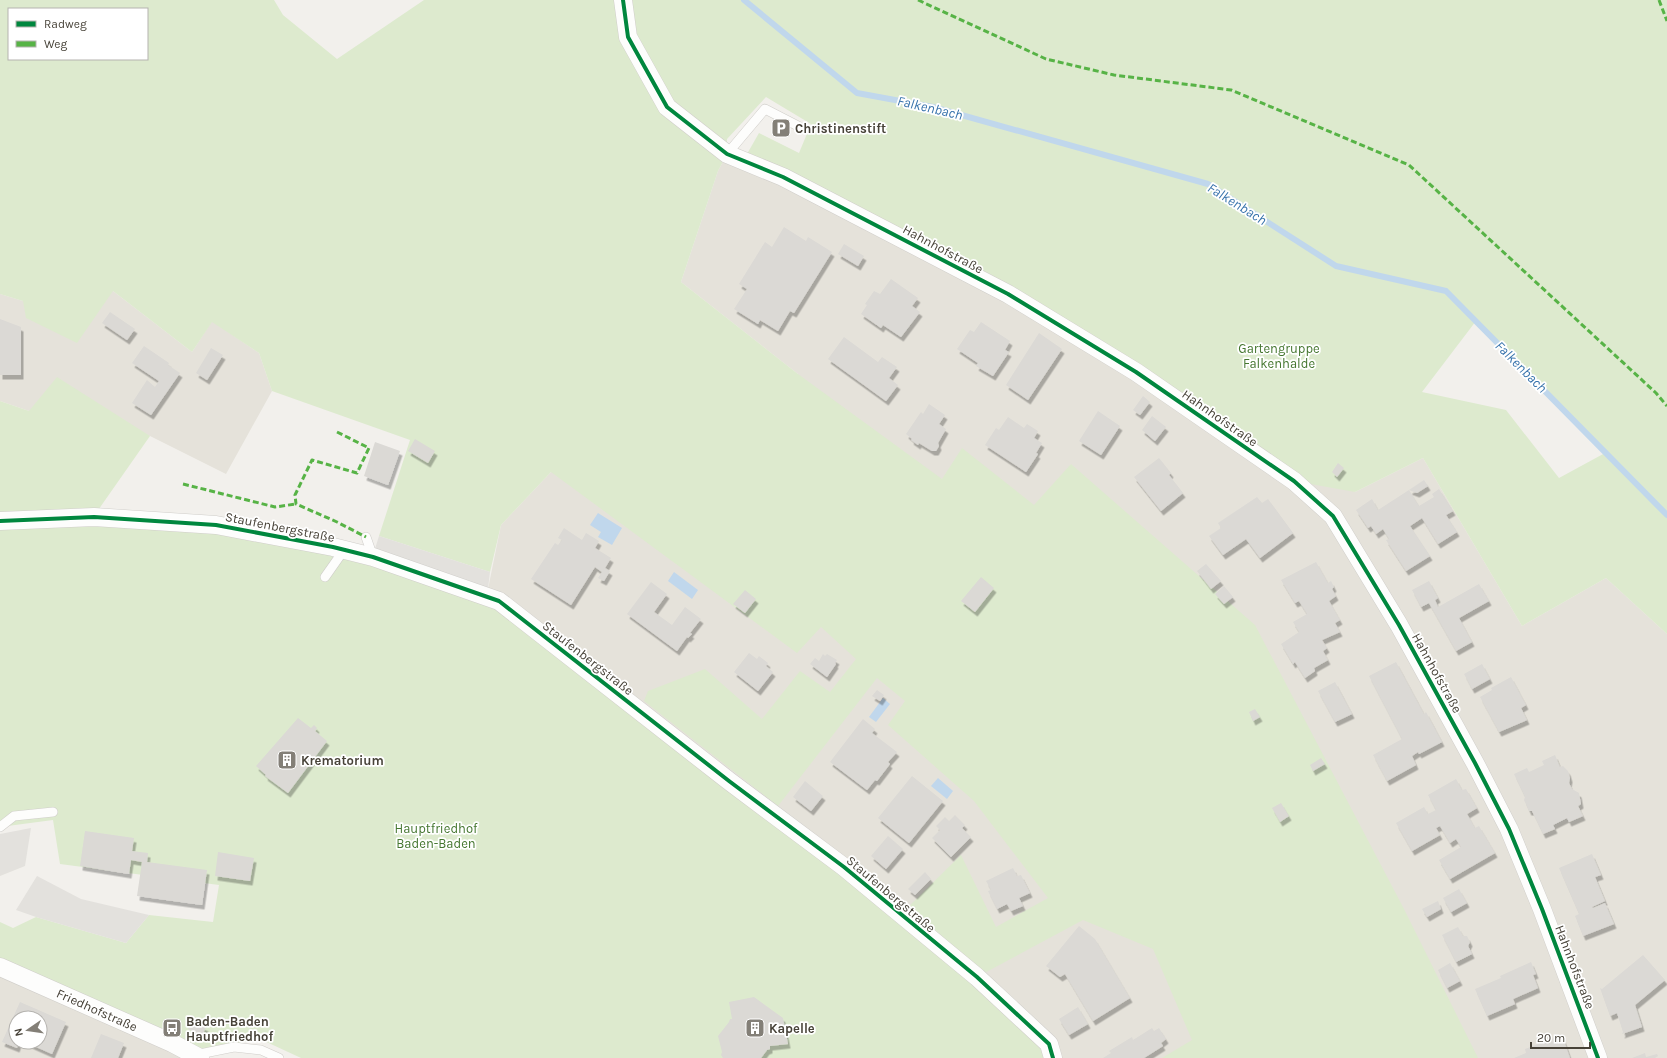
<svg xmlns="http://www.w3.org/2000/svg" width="1667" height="1058" viewBox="0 0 1667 1058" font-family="Karla,sans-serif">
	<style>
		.residential { fill: #e5e2da; fill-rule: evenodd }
		.green { fill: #ddeace; fill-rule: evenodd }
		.parking { fill: #e3e1dd }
		.water { fill: #c0d7ec }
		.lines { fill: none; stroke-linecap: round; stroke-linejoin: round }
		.stream { stroke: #c0d7ec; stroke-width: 6 }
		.building { fill: #dbd9d5; filter: url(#shadow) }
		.lane-casing { stroke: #d0ceca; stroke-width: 10 }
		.street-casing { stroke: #d0ceca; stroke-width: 19 }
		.lane { stroke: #fdfdfc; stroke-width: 9 }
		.street { stroke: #fdfdfc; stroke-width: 18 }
		.quiet { stroke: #57b346; stroke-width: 3; stroke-dasharray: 6 3; stroke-linecap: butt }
		.cycleway-casing { stroke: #fff; stroke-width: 6 }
		.cycleway { stroke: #00873e; stroke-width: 4 }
		.labels { text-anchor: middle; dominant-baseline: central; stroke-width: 3.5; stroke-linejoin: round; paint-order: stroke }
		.poi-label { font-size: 13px; font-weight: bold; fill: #474238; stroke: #fff; text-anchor: start }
		.street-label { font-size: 13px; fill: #474238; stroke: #fff }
		.park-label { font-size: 13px; fill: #44762f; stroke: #fff }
		.water-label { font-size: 14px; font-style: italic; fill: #3873ac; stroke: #fff }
	</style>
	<defs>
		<filter id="shadow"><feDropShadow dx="2.5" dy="4.5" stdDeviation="0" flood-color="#0004"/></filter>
	</defs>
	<rect width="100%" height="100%" fill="#f2f0ec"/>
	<!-- residential -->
	<g class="residential">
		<path d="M727,154L783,177L1355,492L1423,458L1522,626L1606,578L1667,634V1058H1053L488,589L501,525L551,472L798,374L681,282L718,171Z"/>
		<path d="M113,291L192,352L212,321L259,353L272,391L226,474L150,436L29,411L0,401V294L23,301Z"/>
		<path d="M0,967L200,1058H0ZM16,1018H40V1042H16Z"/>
	</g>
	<!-- green -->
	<path class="green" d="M0,0H274L283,15L337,59L424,0H1667V634L1606,578L1522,626L1423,458L1355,492L1294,481L1136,372L743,161L759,133L799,153L811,124L766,97L727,139V154L718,171L681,282L798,374L942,479L962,448L1034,505L1071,464L1255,625L1404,909L1478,1058H1162L1192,1040L1153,949L1083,920L977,977L1053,1058H301L260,1039L197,1050L0,961V922L13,928L36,917L126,943L149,915L213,922L219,885L60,864L53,820L0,827V401L29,411L57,377L150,436L94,516L333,547L499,601L900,915L961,855L996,927L1048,898L974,801L888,725L905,701L877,678L778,806L644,701L648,691L705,669L762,719L800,671L830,692L856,659L821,627L797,653L551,472L501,525L490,572L379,536L410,440L272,391L259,353L212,322L192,352L113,291L77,343L26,318L23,301L0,294ZM9,9H147V59H9ZM1476,321L1605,453L1559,478L1506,410L1422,392Z"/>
	<!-- parking -->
	<g class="parking">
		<path d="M379,536L490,572L488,589L374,552Z"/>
		<path d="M31,828L25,866L0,876V834Z"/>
		<path d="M37,876L81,899L149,915L126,943L36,917L16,910Z"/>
	</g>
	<!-- water -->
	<g class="water">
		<path d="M598,513L622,528L612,545L598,537L601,532L590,525Z"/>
		<path d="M674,572L698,590L692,599L668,581Z"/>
		<path d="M883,698L890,704L876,722L869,717Z"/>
		<path d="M938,778L953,791L947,799L931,786Z"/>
	</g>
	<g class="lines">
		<!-- stream -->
		<path class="stream" d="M744,0L857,93L933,107L1208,184L1336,266L1446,291L1667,515"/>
	</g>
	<!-- building -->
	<g class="building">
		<path d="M784,227L806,241L808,237L832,252L794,313L790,311L778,331L760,320L758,324L734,309L747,289L739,284L765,242L772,247Z"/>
		<path d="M844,244L864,256L858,266L838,254Z"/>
		<path d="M891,279L918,298L912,306L920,312L901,337L883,325L881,328L861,314L867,305L865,304L874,291L880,294Z"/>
		<path d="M110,312L135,329L127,340L102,323Z"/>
		<path d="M0,319L21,327V375H0Z"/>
		<path d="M981,322L1010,341L1005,350L1009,352L993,376L976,366L978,363L957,349L970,330L974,332Z"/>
		<path d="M1039,333L1062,349L1028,400L1006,385Z"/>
		<path d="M844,337L878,362L882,357L897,367L889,378L898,385L886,401L828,359Z"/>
		<path d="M144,346L169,363L168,365L180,373L151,415L132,403L147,380L155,387L159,381L132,363Z"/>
		<path d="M211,348L223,355L207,380L196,373Z"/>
		<path d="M1143,396L1150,402L1140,415L1133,410Z"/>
		<path d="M929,404L945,415L939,424L946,429L938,443L939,446L936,451H932L919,443L918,445L911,440L912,439L906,434L921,412L923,414Z"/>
		<path d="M1098,411L1120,426L1101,455L1079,441Z"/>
		<path d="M1152,416L1166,427L1155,441L1142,430Z"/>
		<path d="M1008,417L1024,428L1027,424L1038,431L1034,438L1042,443L1036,453L1038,454L1026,472L985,445L996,428L999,430Z"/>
		<path d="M415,439L435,451L428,463L408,451Z"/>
		<path d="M375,442L400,451L388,485L364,476Z"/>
		<path d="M1159,458L1171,473L1169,475L1183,493L1161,511L1134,477Z"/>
		<path d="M1338,463L1344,468L1337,477L1332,472Z"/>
		<path d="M1424,480L1428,486L1417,493L1409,490Z"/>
		<path d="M1439,489L1453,511L1446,515L1457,532L1438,544L1422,518L1410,526L1430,556L1406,571L1386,540L1389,539L1383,529L1376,534L1371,526L1368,528L1356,510L1372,499L1378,510L1409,490L1419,506L1434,497L1432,494Z"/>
		<path d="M1257,497L1262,503L1268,499L1293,533L1260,558L1246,539L1223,555L1209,536L1221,528L1218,523Z"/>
		<path d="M564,528L582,540L586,533L599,541L595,548L611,558L605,568L610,571L604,581L598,578L602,572L595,567L571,605L531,579L555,543L558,545L562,540L558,538Z"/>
		<path d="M1316,562L1328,583L1331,581L1334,587L1332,589L1336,596L1329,601L1340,620L1335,623L1340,632L1322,640L1327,648L1323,651L1328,660L1314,668L1315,671L1305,678L1295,662L1293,664L1281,644L1299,632L1293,622L1307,614L1299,601L1295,603L1281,580Z"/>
		<path d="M1206,564L1221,581L1211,589L1197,571Z"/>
		<path d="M981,577L994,588L975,612L961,601Z"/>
		<path d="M1429,581L1438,598L1435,600L1438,607L1479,584L1489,601L1459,618L1472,642L1456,651L1429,603L1421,607L1412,590Z"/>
		<path d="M651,582L667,594L654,612L672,625L685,607L701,619L690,633L692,634L688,638L687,637L677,651L627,614Z"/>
		<path d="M1224,586L1233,597L1224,604L1215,594Z"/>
		<path d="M745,590L756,599L745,613L733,604Z"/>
		<path d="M749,653L757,659L759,656L768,663L766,666L773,672L758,691L734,672Z"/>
		<path d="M823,654L825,656L827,654L837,660L835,663L836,664L827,677L810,664L815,658L819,661Z"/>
		<path d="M1396,662L1424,714L1426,712L1442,742L1419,754L1418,752L1412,756L1416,765L1387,781L1373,755L1402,739L1369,676Z"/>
		<path d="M1482,664L1490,679L1472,689L1464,674Z"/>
		<path d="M1511,677L1526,705L1521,708L1527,720L1499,732L1480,697L1492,690L1491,688Z"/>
		<path d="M1335,682L1352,714L1335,722L1318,691Z"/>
		<path d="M877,690L884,695L880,701L872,696Z"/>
		<path d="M1255,709L1260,717L1253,721L1249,712Z"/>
		<path d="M298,718L311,728L314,725L317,728L315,731L327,741L288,793L265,776L266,775L256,766Z"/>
		<path d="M863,719L875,729L872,733L897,752L888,762L890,764L877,781L875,780L867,790L830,762Z"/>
		<path d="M1555,755L1560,767L1563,766L1568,771L1570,778L1569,783L1572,789L1579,793L1581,804L1578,806L1583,816L1569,822L1567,818L1553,825L1555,829L1543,834L1532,811H1529L1524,800L1525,797L1514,774L1527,768L1529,772L1544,765L1542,761Z"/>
		<path d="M1321,758L1325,764L1313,771L1310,765Z"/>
		<path d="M912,776L943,801L909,843L878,818Z"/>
		<path d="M1456,779L1462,790L1466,789L1477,808L1467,814L1475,828L1479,826L1495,853L1450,879L1439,860L1461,847L1456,839L1450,843L1440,826L1436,828L1440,835L1412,851L1396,823L1424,807L1428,814L1436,810L1428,795Z"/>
		<path d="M805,781L823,796L811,811L793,797Z"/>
		<path d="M1281,803L1289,816L1280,822L1272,808Z"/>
		<path d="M955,815L965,825L962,828L971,837L951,857L932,838L940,830L936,826L945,817L949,821Z"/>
		<path d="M85,831L134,838L132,851L148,853L147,862L207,870L202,905L137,896L142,862L131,860L129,874L80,866Z"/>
		<path d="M888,836L903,849L886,869L871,856Z"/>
		<path d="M218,852L254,858L250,881L215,876Z"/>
		<path d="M1592,854L1601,875L1595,877L1605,901L1592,907L1593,908L1605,903L1614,924L1583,936L1575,916L1579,914L1559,868Z"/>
		<path d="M1013,868L1017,876L1021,875L1030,893L1019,898L1023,906L1011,911L1007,904L997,909L988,891L991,890L986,881Z"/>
		<path d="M925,872L931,879L915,895L908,889Z"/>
		<path d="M1459,889L1467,903L1451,912L1443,898Z"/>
		<path d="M1438,901L1441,909L1427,917L1422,909Z"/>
		<path d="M1079,926L1095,939L1130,998L1093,1021L1065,974L1060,977L1046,966Z"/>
		<path d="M1458,927L1463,936H1467L1470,942L1468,946L1472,954L1456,962L1442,935Z"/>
		<path d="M1643,955L1665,980L1635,1005L1642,1027L1622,1034L1623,1032L1617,1013L1610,1016L1600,988L1602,989Z"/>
		<path d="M1531,962L1536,974L1533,975L1538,988L1513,999L1515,1004L1487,1016L1475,989L1501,978L1500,976Z"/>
		<path d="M1450,963L1460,981L1447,988L1438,970Z"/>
		<path d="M754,997L783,1018L788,1044L770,1046V1049L767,1050L761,1058H723L721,1055L722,1052L718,1036L729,1022L730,1019H732L729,1002Z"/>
		<path d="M20,1002L66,1022L52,1054L25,1042H40V1018H16V1042H19L17,1048L2,1042Z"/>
		<path d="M1078,1007L1088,1024L1069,1035L1059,1019Z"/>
		<path d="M192,1021L206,1027L202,1036L188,1029Z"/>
		<path d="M1152,1028L1154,1031L1159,1028L1166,1039L1161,1043L1163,1046L1144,1058H1103L1111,1053L1109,1051L1132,1037L1133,1040Z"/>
		<path d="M101,1034L124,1043L118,1058H91Z"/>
		<path d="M1562,1035L1570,1058H1514L1526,1053L1525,1049Z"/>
		<path d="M1645,1053L1646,1057L1657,1054L1658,1056L1655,1058H1632Z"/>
	</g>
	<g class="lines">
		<defs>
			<g id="lane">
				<path d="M727,154L765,109L798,126"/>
				<path d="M366,537L373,557"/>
				<path d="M325,577L344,550"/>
				<path d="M0,827L14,816L53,812"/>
				<path d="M195,1055L234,1047L261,1050L279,1058"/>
			</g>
			<g id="street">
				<path d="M623,0L628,37L667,107L727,154L783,177L1008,294L1136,372L1294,481L1333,516L1399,625L1475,763L1509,829L1542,909L1598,1058"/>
				<path d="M0,521L94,517L216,525L333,547L373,557L499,601L729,781L844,867L977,977L1049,1044L1053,1058"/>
				<path d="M0,967L172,1043L200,1058"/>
			</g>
		</defs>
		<!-- lane casing -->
		<use href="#lane" class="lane-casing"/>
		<!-- street casing -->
		<use href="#street" class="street-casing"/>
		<!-- lane -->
		<use href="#lane" class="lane"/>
		<!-- street -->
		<use href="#street" class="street"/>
		<!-- quiet -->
		<g class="quiet">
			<path d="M918,0L1046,59L1114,75L1231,90L1409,165L1656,393L1667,406"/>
			<path d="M1659,0L1667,21"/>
			<path d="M337,432L369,448L357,473L312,460L295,495L296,504L337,522L366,537"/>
			<path d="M183,484L275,507L296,504"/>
		</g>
		<defs>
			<g id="cycleway">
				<path d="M623,0L628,37L667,107L727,154L783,177L1008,294L1136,372L1294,481L1333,516L1399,625L1475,763L1509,829L1542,909L1598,1058"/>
				<path d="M0,521L94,517L216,525L333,547L373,557L499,601L729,781L844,867L977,977L1049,1044L1053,1058"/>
			</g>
		</defs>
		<!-- cycleway casing -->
		<use href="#cycleway" class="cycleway-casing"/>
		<!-- cycleway -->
		<use href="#cycleway" class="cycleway"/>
	</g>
	<!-- icons -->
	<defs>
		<symbol id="parking-square" viewBox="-11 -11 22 22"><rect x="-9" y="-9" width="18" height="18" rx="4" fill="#837f77" stroke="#fff"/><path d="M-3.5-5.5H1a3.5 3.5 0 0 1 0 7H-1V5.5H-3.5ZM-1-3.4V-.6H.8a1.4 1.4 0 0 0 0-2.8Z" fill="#fff"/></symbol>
		<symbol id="building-square" viewBox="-11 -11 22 22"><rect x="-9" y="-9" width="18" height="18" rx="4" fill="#837f77" stroke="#fff"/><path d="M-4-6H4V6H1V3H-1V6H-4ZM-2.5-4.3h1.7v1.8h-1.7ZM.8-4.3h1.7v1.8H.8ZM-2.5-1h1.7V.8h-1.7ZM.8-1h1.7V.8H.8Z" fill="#fff"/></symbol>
		<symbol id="bus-square" viewBox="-11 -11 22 22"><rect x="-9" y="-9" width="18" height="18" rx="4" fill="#837f77" stroke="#fff"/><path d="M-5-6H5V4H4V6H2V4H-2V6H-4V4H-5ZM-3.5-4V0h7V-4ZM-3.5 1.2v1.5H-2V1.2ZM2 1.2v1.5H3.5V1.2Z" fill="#fff"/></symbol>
	</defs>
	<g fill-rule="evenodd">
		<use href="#parking-square" x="770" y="117" width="22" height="22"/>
		<use href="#building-square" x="276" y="749" width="22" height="22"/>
		<use href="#bus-square" x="161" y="1017" width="22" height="22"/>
		<use href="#building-square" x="744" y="1017" width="22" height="22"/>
	</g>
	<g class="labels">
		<!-- poi labels -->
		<g class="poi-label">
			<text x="795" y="128">Christinenstift</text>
			<text x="301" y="760">Krematorium</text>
			<text x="186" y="1021">Baden-Baden<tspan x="186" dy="15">Hauptfriedhof</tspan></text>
			<text x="769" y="1028">Kapelle</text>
		</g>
		<!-- street labels -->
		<g class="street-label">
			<text transform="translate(943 249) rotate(28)">Hahnhofstraße</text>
			<text transform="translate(1220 418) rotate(35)">Hahnhofstraße</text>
			<text transform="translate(280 527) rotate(11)">Staufenbergstraße</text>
			<text transform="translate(588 658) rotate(38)">Staufenbergstraße</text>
			<text transform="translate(1437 673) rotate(61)">Hahnhofstraße</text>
			<text transform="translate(891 894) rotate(40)">Staufenbergstraße</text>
			<text transform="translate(1575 967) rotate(69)">Hahnhofstraße</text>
			<text transform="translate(97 1010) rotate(24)">Friedhofstraße</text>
		</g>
		<!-- park labels -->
		<g class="park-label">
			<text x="1279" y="348">Gartengruppe<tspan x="1279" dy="15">Falkenhalde</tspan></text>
			<text x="436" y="828">Hauptfriedhof<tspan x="436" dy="15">Baden-Baden</tspan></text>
		</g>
		<!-- water labels -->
		<g class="water-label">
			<text transform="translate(930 108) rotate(13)">Falkenbach</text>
			<text transform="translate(1237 204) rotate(32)">Falkenbach</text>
			<text transform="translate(1521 367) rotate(45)">Falkenbach</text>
		</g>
	</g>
	<!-- legend -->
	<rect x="8" y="8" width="140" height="52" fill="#ffffff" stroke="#b5b3af"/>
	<rect x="16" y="21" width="20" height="6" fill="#00873e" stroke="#b5b3af"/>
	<text x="44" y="28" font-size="12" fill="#474238">Radweg</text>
	<rect x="16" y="41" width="20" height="6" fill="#57b346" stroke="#b5b3af"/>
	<text x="44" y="48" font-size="12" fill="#474238">Weg</text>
	<!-- north arrow -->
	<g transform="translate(28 1030) rotate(257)"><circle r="19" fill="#ffffff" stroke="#b5b3af"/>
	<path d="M0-3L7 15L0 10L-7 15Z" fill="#837f77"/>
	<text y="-6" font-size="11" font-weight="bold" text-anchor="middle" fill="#474238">N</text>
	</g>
	<!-- scale -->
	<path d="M1531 1042v6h59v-6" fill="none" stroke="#474238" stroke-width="2"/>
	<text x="1537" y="1042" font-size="12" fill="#474238" stroke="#ffffff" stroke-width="3" paint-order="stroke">20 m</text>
</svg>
